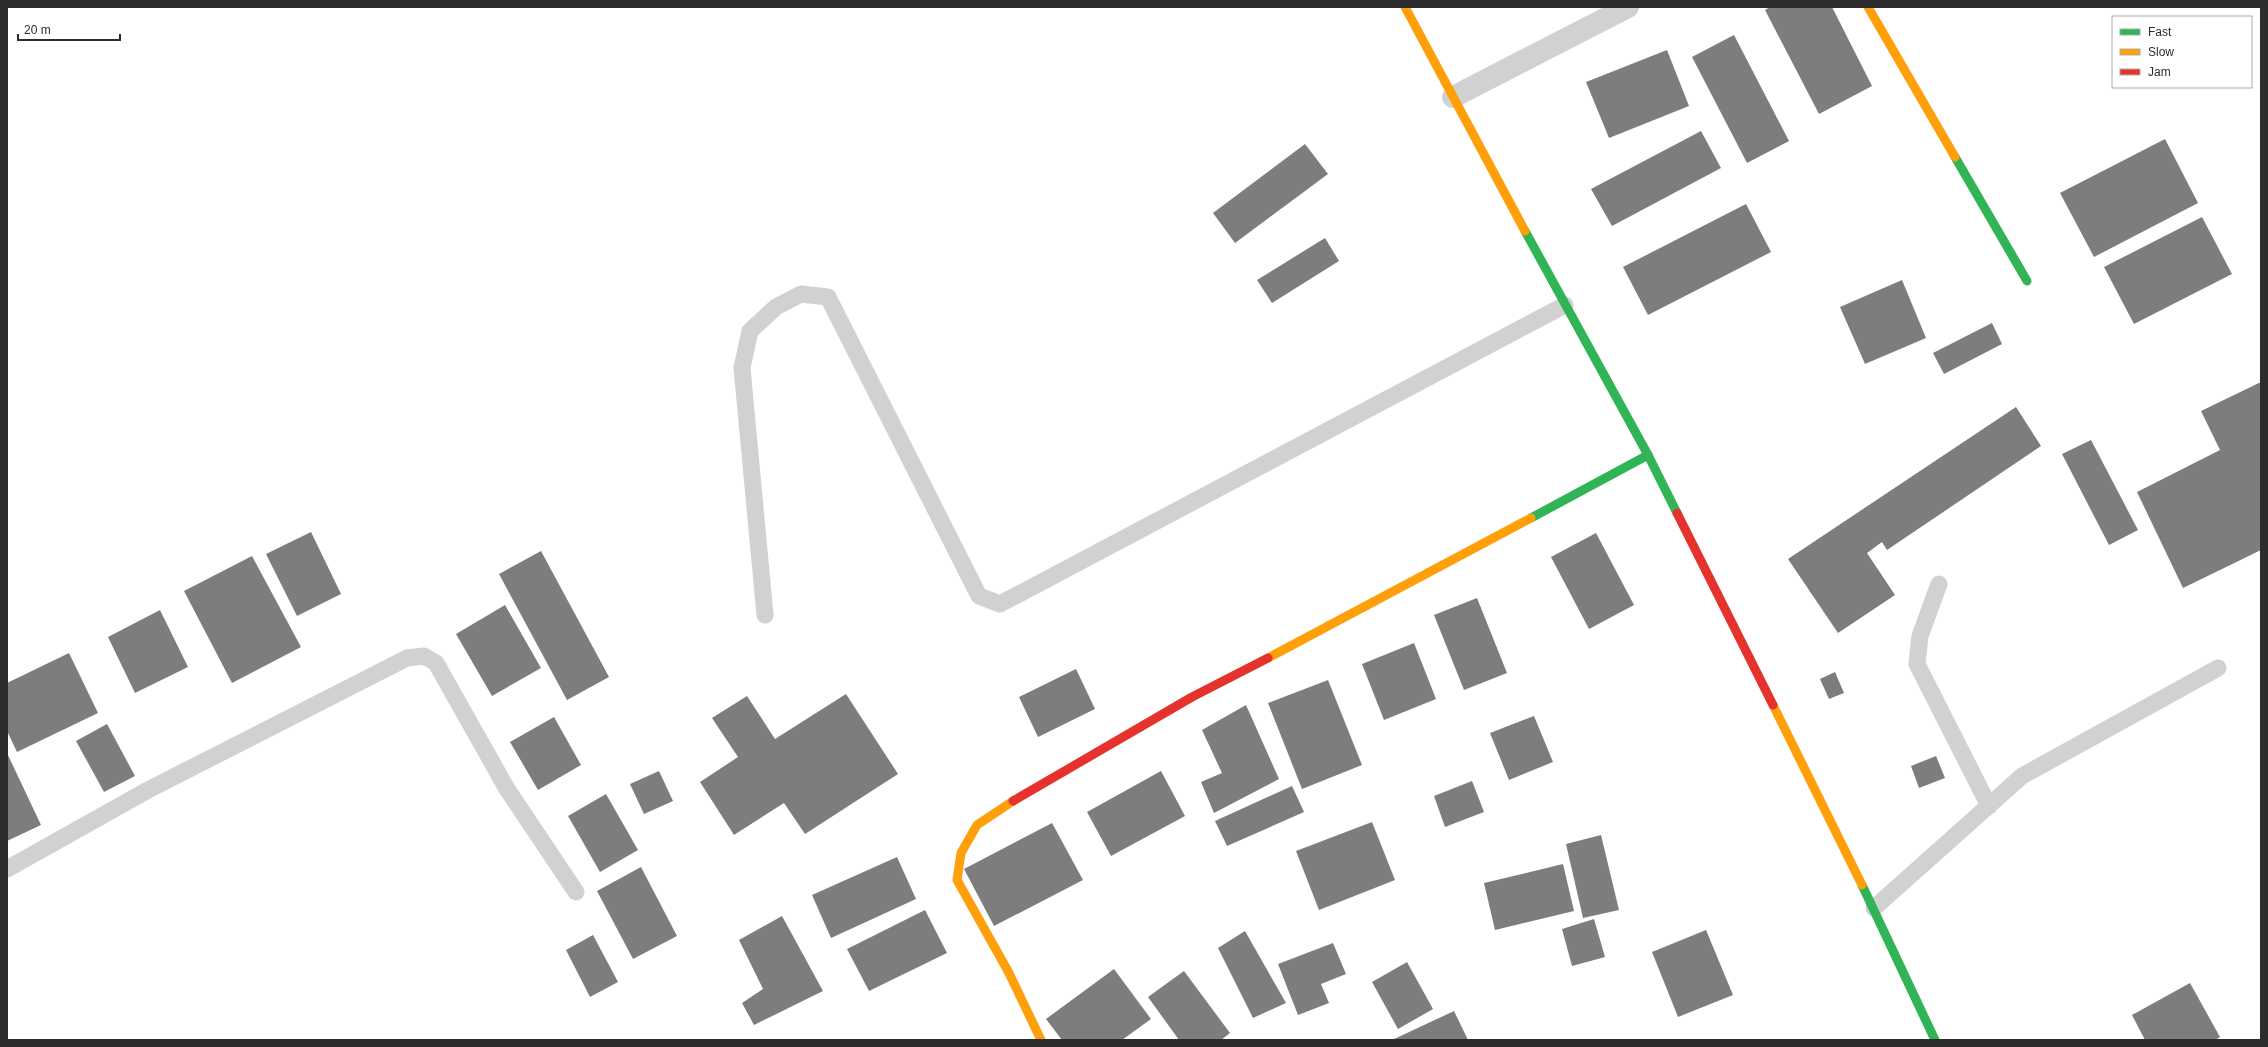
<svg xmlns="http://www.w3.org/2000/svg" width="2268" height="1047" viewBox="0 0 2268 1047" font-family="Helvetica,sans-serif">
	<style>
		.building { fill: #7d7d7d }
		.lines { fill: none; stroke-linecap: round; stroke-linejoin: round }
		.lane { stroke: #d1d1d1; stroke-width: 17 }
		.street { stroke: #d1d1d1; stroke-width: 22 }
		.fast { stroke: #30b455; stroke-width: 9 }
		.slow { stroke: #ff9f0a; stroke-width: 9 }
		.jam { stroke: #e5322d; stroke-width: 9 }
	</style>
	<rect width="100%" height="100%" fill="#fff"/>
	<!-- building -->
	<g class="building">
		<path d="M1770,7H1832L1872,86L1819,114L1765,10Z"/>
		<path d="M1734,35L1789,141L1747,163L1692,57Z"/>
		<path d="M1667,50L1689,106L1609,138L1586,82Z"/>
		<path d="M1701,131L1721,168L1612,226L1591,189Z"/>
		<path d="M2165,139L2198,203L2094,257L2060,193Z"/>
		<path d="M1305,144L1328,174L1235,243L1213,213Z"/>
		<path d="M1746,204L1771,252L1648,315L1623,267Z"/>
		<path d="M2202,217L2232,274L2134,324L2104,267Z"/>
		<path d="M1325,238L1339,261L1272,303L1257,280Z"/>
		<path d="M1902,280L1926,338L1865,364L1840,307Z"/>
		<path d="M1992,323L2002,344L1944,374L1933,353Z"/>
		<path d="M2261,382V550L2183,588L2137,492L2220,450L2201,411Z"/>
		<path d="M2016,407L2041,446L1887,550L1882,542L1867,553L1895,595L1838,633L1788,559Z"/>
		<path d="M2091,440L2138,530L2109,545L2062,454Z"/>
		<path d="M311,532L341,594L297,616L266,554Z"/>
		<path d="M1596,533L1634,605L1589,629L1551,557Z"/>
		<path d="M541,551L609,677L567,700L499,574Z"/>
		<path d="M252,556L301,647L232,683L184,591Z"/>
		<path d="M1477,598L1507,673L1464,690L1434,615Z"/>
		<path d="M505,605L541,668L492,696L456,634Z"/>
		<path d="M160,610L188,667L135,693L108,637Z"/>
		<path d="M1414,643L1436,699L1384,720L1362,664Z"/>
		<path d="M69,653L98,713L17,752L7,731V683Z"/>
		<path d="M1076,669L1095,709L1038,737L1019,697Z"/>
		<path d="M1835,672L1844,693L1829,699L1820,679Z"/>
		<path d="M1328,680L1362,765L1302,789L1268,703Z"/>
		<path d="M846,694L898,774L805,834L784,803L734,835L700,782L738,757L712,718L747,696L775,739Z"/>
		<path d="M1246,705L1279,779L1214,813L1201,782L1222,773L1202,730Z"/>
		<path d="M1534,716L1553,762L1509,780L1490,733Z"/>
		<path d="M554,717L581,765L538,790L510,742Z"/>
		<path d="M107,724L135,776L104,792L76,741Z"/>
		<path d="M7,753L41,825L7,841Z"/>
		<path d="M1936,756L1945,778L1919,788L1911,766Z"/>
		<path d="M659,771L673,801L644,814L630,784Z"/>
		<path d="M1161,771L1185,816L1111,856L1087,812Z"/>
		<path d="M1472,781L1484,812L1445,827L1434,796Z"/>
		<path d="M1292,786L1304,812L1227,846L1215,821Z"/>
		<path d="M606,794L638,850L600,872L568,816Z"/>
		<path d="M1372,822L1395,880L1319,910L1296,851Z"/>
		<path d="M1052,823L1083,880L994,926L964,869Z"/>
		<path d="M1601,835L1619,910L1583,918L1566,844Z"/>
		<path d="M897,857L916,899L831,938L812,895Z"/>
		<path d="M1563,864L1574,911L1495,930L1484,883Z"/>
		<path d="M641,867L677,936L633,959L597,891Z"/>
		<path d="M925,910L947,953L869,991L847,949Z"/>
		<path d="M782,916L823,991L754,1025L742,1003L763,989L739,940Z"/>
		<path d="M1594,919L1605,957L1572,966L1562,929Z"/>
		<path d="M1706,930L1733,995L1678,1017L1652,952Z"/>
		<path d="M1245,931L1286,1003L1253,1018L1218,948Z"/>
		<path d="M593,935L618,982L590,997L566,950Z"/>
		<path d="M1333,943L1346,974L1321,984L1329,1003L1298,1015L1278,964Z"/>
		<path d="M1407,962L1433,1009L1398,1029L1372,982Z"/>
		<path d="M1114,969L1151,1019L1122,1040H1062L1046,1019Z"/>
		<path d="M1184,971L1230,1033L1221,1040H1179L1148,997Z"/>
		<path d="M2190,983L2220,1037L2215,1040H2145L2132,1015Z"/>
		<path d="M1454,1011L1468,1040H1392Z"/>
	</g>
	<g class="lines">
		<!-- lane -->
		<g class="lane">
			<path d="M1939,584L1920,636L1917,664L1989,806"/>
			<path d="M765,615L742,368L750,331L776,307L801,294L828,297L979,596L1000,604L1565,305"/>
			<path d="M7,869L148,790L407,658L424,656L436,663L507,789L576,892"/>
			<path d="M1874,908L2022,776L2218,668"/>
		</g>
		<!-- street -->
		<path class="street" d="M1453,97L1628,7"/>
		<!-- fast -->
		<g class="fast">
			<path d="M1955,157L2027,281"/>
			<path d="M1525,231L1648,455L1677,513"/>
			<path d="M1531,518L1648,455"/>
			<path d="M1862,885L1935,1040"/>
		</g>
		<!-- slow -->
		<g class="slow">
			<path d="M1405,7L1525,231"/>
			<path d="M1868,7L1955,157"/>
			<path d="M1268,658L1531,518"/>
			<path d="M1773,705L1862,885"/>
			<path d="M1013,801L977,825L961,853L957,880L1009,973L1041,1040"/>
		</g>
		<!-- jam -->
		<g class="jam">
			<path d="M1677,513L1773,705"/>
			<path d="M1013,801L1192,697L1268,658"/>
		</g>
	</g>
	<!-- border -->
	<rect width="2268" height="1047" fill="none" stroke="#2c2c2c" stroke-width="16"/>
	<!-- legend -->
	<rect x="2112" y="16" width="140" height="72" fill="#ffffff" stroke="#ababab"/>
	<rect x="2120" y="29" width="20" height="6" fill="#30b455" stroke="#ababab"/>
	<text x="2148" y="36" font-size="12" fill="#2c2c2c">Fast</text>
	<rect x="2120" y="49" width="20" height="6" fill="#ff9f0a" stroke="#ababab"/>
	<text x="2148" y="56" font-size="12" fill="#2c2c2c">Slow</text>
	<rect x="2120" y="69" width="20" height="6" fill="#e5322d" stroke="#ababab"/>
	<text x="2148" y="76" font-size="12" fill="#2c2c2c">Jam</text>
	<!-- scale -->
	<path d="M18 34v6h102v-6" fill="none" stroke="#2c2c2c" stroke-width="2"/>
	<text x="24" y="34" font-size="12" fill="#2c2c2c" stroke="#ffffff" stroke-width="3" paint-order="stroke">20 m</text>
</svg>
